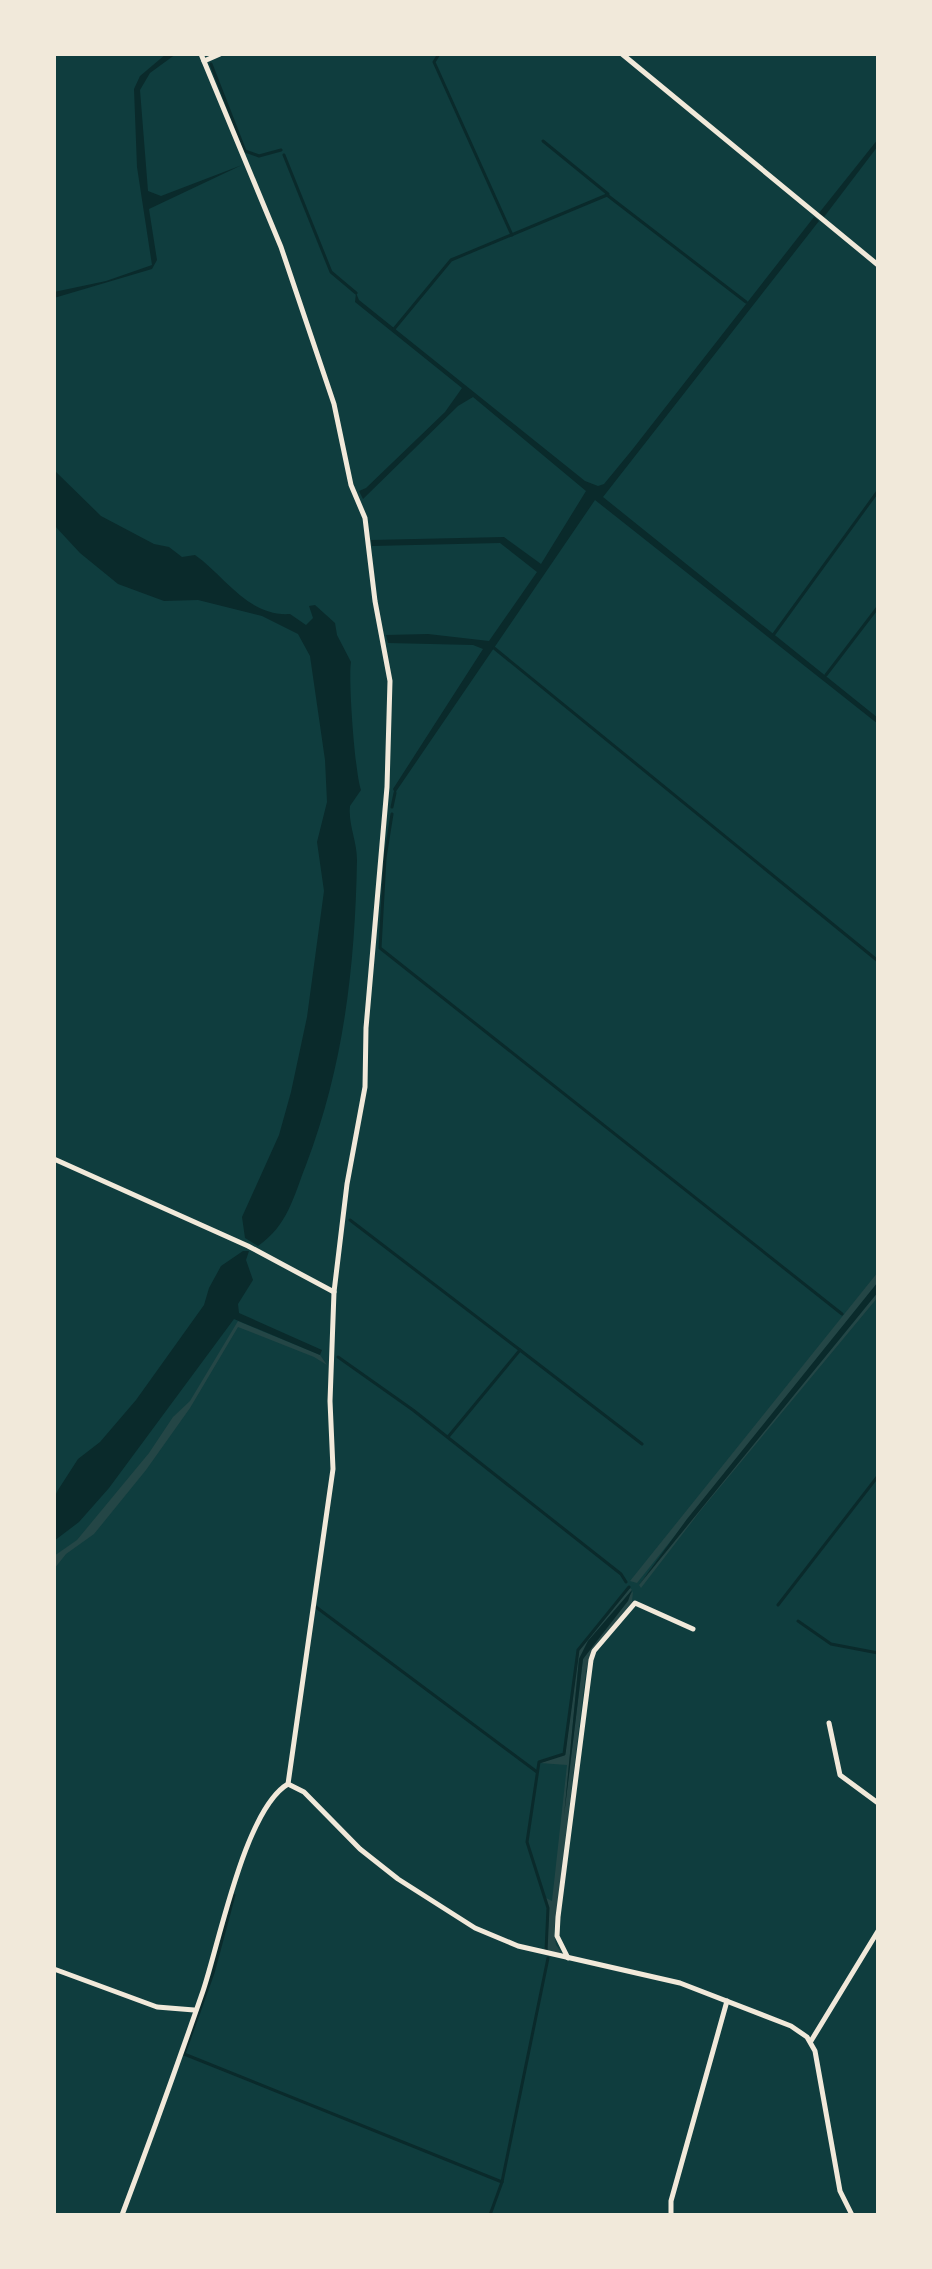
<svg xmlns="http://www.w3.org/2000/svg" width="932" height="2269" viewBox="0 0 932 2269" font-family="Montserrat,sans-serif">
	<style>
		.green { fill: #244646 }
		.water { fill: #0a2a2b }
		.lines { fill: none; stroke-linecap: round; stroke-linejoin: round }
		.stream { stroke: #0a2a2b; stroke-width: 3 }
		.minor { stroke: #f1e9da; stroke-width: 5 }
	</style>
	<rect width="100%" height="100%" fill="#0f3d3e"/>
	<!-- green -->
	<g class="green">
		<path d="M878,1272V1282L637,1583L630,1581Z"/>
		<path d="M878,1292V1297L701,1510L641,1588L639,1585L644,1578Z"/>
		<path d="M238,1321L320,1355L327,1365L314,1357L238,1327L190,1408L146,1470L94,1534L66,1554L54,1569V1556L77,1540L149,1453L173,1417L190,1401Z"/>
		<path d="M630,1588L632,1590L588,1641L579,1659L565,1807L583,1659L633,1591L632,1602L591,1653L586,1671L554,1932L556,1945L563,1955L547,1950L549,1908L544,1897L552,1901L567,1765L540,1763L565,1754L579,1650Z"/>
	</g>
	<!-- water -->
	<g class="water">
		<path d="M166,54H176L150,73L140,90L148,191L161,196L242,165L149,209L157,260L152,269L54,298V292L106,281L152,265L137,167L134,89L140,76Z"/>
		<path d="M878,139V146L824,217L819,213Z"/>
		<path d="M814,217L819,221L603,497L878,718V724L595,500L395,793L393,789L483,649L473,645L388,643L386,635L428,634L489,641L537,572L500,543L372,546L371,540L504,537L541,564L586,491L473,397L458,406L363,499L359,491L366,488L445,412L462,388L355,302L356,293L359,300L585,481L598,486L604,484L632,450Z"/>
		<path d="M54,470L101,516L154,544L169,547L182,557L195,555C225,576 248,617 290,614L306,625L313,618L309,606L315,605L335,623L337,635L351,662C348,678 355,774 361,790L350,806C348,824 357,841 357,860C355,966 344,1065 306,1165C293,1198 288,1225 258,1246L245,1238L242,1217L279,1135L291,1092L307,1017L324,891L317,842L327,802L325,760L310,656L298,634L262,616L198,600L164,601L118,584L80,553L54,525Z"/>
		<path d="M243,1251H249L246,1260L253,1280L238,1304L239,1313L322,1350L320,1355L234,1319L109,1488L79,1522L54,1541V1498L58,1490L78,1459L100,1442L136,1400L204,1305L209,1288L221,1266Z"/>
		<path d="M878,1282V1292L639,1585L687,1519Z"/>
		<path d="M632,1590L628,1601L583,1659L564,1816L579,1659L588,1641Z"/>
	</g>
	<g class="lines">
		<!-- stream -->
		<g class="stream">
			<path d="M439,54L434,62L512,235"/>
			<path d="M211,64L245,151L259,156L281,150"/>
			<path d="M543,141L608,194"/>
			<path d="M284,155L331,272L356,293"/>
			<path d="M394,329L451,260L607,195L746,302"/>
			<path d="M774,634L878,491"/>
			<path d="M494,648L878,961"/>
			<path d="M826,675L878,607"/>
			<path d="M392,807L395,793"/>
			<path d="M392,814L385,858L380,948L842,1314"/>
			<path d="M350,1220L520,1350"/>
			<path d="M338,1357L413,1410L621,1574L626,1582"/>
			<path d="M448,1437L520,1350L642,1444"/>
			<path d="M778,1605L878,1476"/>
			<path d="M316,1607L537,1772"/>
			<path d="M798,1621L831,1644L878,1653"/>
			<path d="M234,1895L213,1973L184,2054L502,2182"/>
			<path d="M546,1951L548,1908L527,1842L539,1762L564,1754L578,1650L629,1587"/>
			<path d="M490,2215L502,2182L548,1958"/>
		</g>
		<!-- minor -->
		<g class="minor">
			<path d="M622,54L878,265"/>
			<path d="M204,61L220,54"/>
			<path d="M54,1159L248,1246L334,1292"/>
			<path d="M829,1723L840,1775L878,1803"/>
			<path d="M288,1784L304,1792L360,1849L398,1879L475,1928L518,1946L680,1983L791,2026L807,2037L815,2051L840,2191L852,2215"/>
			<path d="M568,1958L557,1936L558,1917L591,1660L594,1651L635,1603L693,1629"/>
			<path d="M54,1969L157,2007L194,2010"/>
			<path d="M811,2041L878,1931"/>
			<path d="M122,2215C150,2141 177,2066 203,1991C219,1944 245,1809 288,1784L333,1469L330,1401L334,1292L347,1184L365,1087L366,1028L387,787L390,681L375,601L365,518L351,485L334,404L281,247L201,54"/>
			<path d="M671,2215V2201L727,2001"/>
		</g>
	</g>
	<!-- border -->
	<rect width="932" height="2269" fill="none" stroke="#f1e9da" stroke-width="112"/>
</svg>
